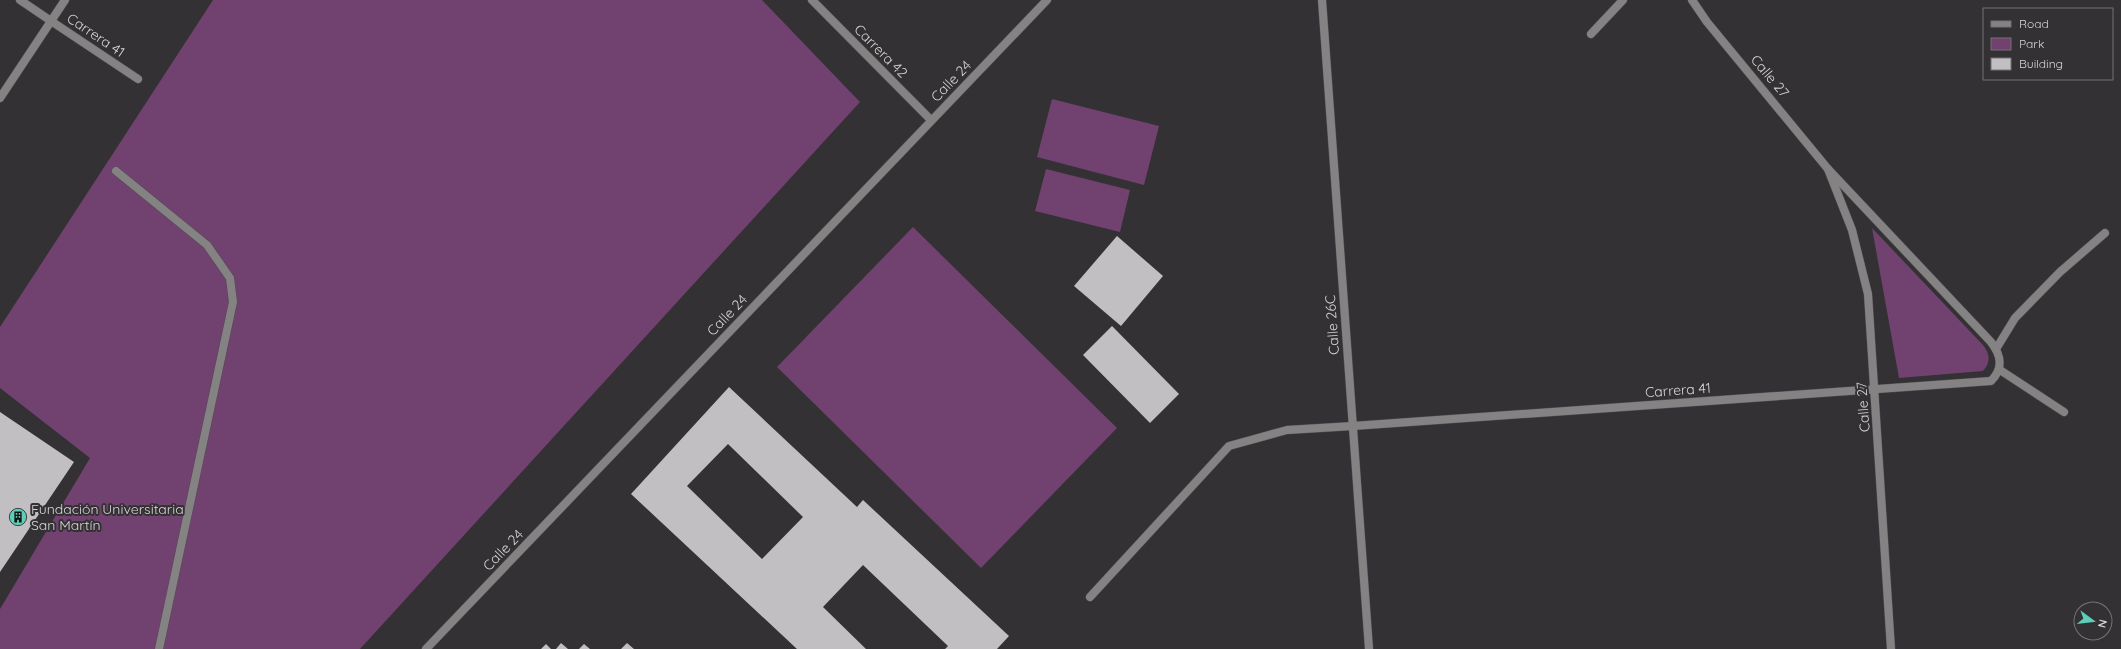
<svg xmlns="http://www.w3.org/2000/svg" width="2121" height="649" viewBox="0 0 2121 649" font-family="Quicksand,sans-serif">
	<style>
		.green { fill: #71416f }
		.building { fill: #c2bfc2; fill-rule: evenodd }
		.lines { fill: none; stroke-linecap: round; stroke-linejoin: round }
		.service-casing { stroke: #504e50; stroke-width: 9 }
		.minor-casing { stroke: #504e50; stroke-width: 9 }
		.tertiary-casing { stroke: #504e50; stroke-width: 9 }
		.service { stroke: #858284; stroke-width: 8 }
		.minor { stroke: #858284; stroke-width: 8 }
		.tertiary { stroke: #858284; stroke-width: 8 }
		.labels { text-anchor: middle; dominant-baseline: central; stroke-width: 4; stroke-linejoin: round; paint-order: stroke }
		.street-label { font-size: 14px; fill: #d7d5d7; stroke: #333133 }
		.poi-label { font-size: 14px; fill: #d7d5d7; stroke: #333133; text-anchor: start }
	</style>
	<rect width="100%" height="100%" fill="#333133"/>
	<!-- green -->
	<g class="green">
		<path d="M213,0H762L860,102L360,649H0V609L90,458L0,388V327Z"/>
		<path d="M1052,99L1159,126L1144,185L1037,157Z"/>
		<path d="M1046,169L1130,190L1120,232L1035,211Z"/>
		<path d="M913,227L1117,428L981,568L777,367Z"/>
		<path d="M1872,228L1983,345C1990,354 1991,362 1983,371L1899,378Z"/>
	</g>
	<!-- building -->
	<g class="building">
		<path d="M1117,236L1163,276L1121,326L1074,286Z"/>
		<path d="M1112,326L1179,394L1150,423L1083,355Z"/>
		<path d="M729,387L857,507L863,500L1009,636L997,649H945L948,646L863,565L823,607L866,649H797L631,494ZM728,444L803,517L762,559L687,486Z"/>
		<path d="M0,412L74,462L0,572Z"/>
		<path d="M561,643L568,649H556Z"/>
		<path d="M627,643L634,649H621Z"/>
		<path d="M546,644L551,649H541Z"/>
		<path d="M584,644L590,649H579Z"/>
	</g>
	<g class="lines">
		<defs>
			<g id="service">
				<path d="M51,21L138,79"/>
				<path d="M1591,34L1623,0"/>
				<path d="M116,171L207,245L230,278L233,302L159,649"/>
				<path d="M1996,349L2015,318L2060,272L2105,233"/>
				<path d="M1090,597L1229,446L1287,430L1353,426"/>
			</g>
			<g id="minor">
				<path d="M20,0L51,21"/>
				<path d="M812,0L931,120"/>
				<path d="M1322,0L1369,649"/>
				<path d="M0,98L65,0"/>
				<path d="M2000,370L2064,412"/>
				<path d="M1353,426L1991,381C2004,368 2001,355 1991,342L1828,169"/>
				<path d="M426,649L1047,0"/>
			</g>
			<path id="tertiary" d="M1692,0L1707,22L1828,169L1852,230L1868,294L1891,649"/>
		</defs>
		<!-- service casing -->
		<use href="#service" class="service-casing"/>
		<!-- minor casing -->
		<use href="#minor" class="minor-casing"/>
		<!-- tertiary casing -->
		<use href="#tertiary" class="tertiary-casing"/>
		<!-- service -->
		<use href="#service" class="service"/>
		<!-- minor -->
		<use href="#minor" class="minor"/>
		<!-- tertiary -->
		<use href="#tertiary" class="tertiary"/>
	</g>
	<!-- icons -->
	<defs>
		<symbol id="building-disc" viewBox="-11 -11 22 22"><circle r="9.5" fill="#5dceb8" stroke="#333133"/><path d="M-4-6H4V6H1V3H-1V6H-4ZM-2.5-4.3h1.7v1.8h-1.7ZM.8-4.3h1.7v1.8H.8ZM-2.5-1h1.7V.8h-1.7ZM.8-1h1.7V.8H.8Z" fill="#111"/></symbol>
	</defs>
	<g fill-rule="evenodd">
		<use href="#building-disc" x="8" y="507" width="20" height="20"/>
	</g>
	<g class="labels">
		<!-- street labels -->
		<g class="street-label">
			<text transform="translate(96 35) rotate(34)">Carrera 41</text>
			<text transform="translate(881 51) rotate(45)">Carrera 42</text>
			<text transform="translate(1770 76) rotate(50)">Calle 27</text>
			<text transform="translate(951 81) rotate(-46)">Calle 24</text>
			<text transform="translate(727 315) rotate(-46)">Calle 24</text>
			<text transform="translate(1332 325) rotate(-94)">Calle 26C</text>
			<text transform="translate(1678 390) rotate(-4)">Carrera 41</text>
			<text transform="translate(1863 407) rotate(-94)">Calle 27</text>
			<text transform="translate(503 550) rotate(-46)">Calle 24</text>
		</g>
		<!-- poi labels -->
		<g class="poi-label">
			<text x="31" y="509">Fundación Universitaria<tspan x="31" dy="16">San Martín</tspan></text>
		</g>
	</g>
	<!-- legend -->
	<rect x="1983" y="8" width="130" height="72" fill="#333133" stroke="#757375"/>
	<rect x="1991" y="21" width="20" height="6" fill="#858284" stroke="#757375"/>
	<text x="2019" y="28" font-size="12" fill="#d7d5d7">Road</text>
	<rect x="1991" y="38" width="20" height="12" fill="#71416f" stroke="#757375"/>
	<text x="2019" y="48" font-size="12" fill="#d7d5d7">Park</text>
	<rect x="1991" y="58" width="20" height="12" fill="#c2bfc2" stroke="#757375"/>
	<text x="2019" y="68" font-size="12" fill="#d7d5d7">Building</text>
	<!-- north arrow -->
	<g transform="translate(2093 621) rotate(105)"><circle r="19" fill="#333133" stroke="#757375"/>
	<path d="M0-3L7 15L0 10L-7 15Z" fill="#5dceb8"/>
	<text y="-6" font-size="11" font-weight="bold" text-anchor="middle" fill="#d7d5d7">N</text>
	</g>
</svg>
